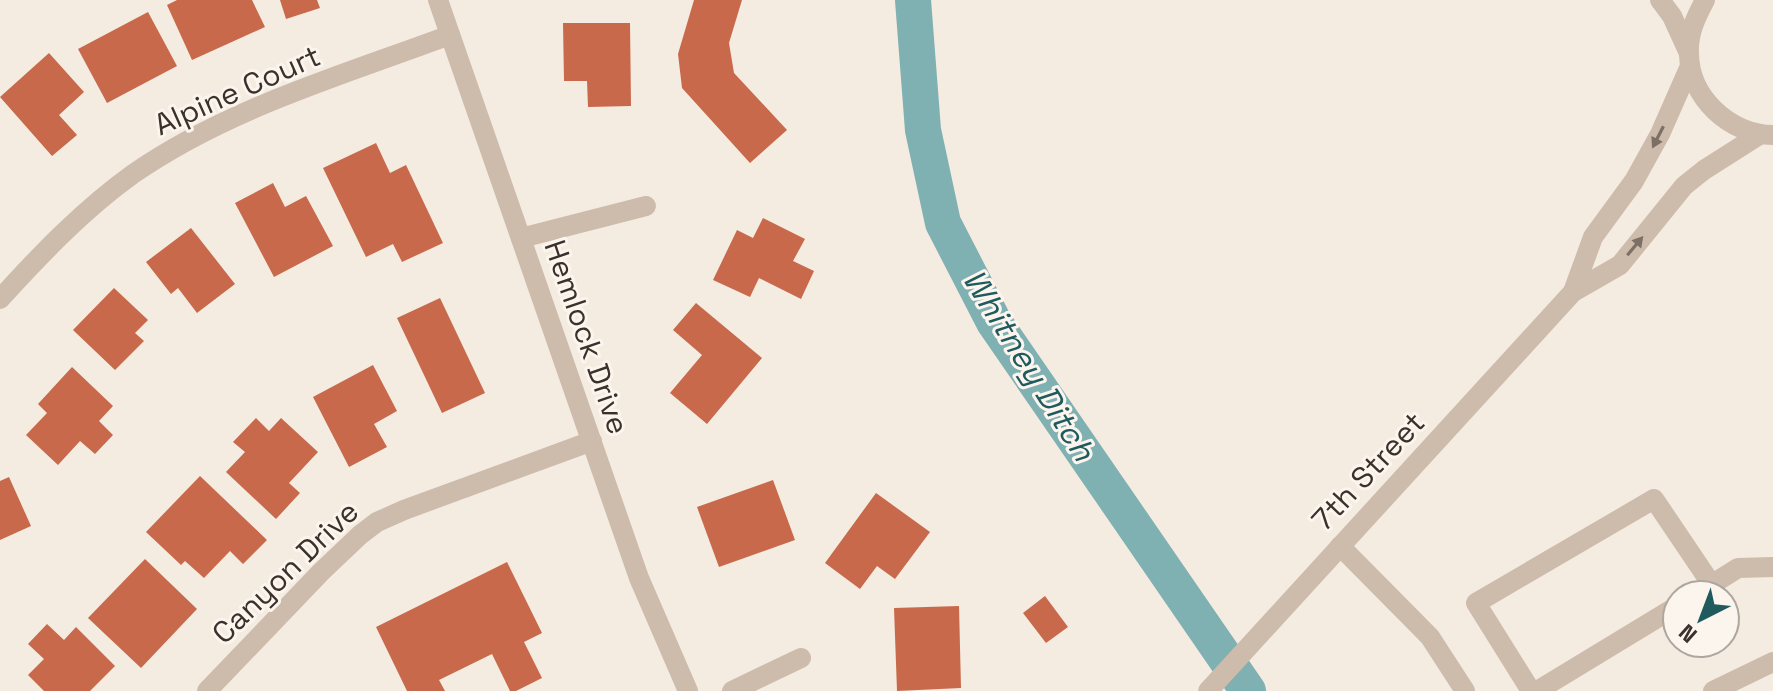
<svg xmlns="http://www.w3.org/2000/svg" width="1773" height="691" viewBox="0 0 1773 691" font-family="'Space Grotesk',sans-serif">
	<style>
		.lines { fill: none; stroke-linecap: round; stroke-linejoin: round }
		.canal { stroke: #7fb0b2; stroke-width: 36 }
		.building { fill: #c8694b }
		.minor { stroke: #cdbbac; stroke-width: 20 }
		.oneway { fill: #7d6f65 }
		.labels { text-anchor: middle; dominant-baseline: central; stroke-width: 6; stroke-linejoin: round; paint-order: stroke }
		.street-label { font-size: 30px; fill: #3b302b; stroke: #fbf5ee }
		.water-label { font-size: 32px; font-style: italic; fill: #1f5a5e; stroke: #fbf5ee }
	</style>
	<rect width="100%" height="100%" fill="#f4ebe1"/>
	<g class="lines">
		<!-- canal -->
		<path class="canal" d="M913,0L923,130L943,223L994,322L1248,691"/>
	</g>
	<!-- building -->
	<g class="building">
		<path d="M177,0H252L265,27L192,60L167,5Z"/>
		<path d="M280,0H317L320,8L286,19Z"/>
		<path d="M694,0H742L729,43L734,73L787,130L750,163L682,88L678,54Z"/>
		<path d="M148,12L177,66L107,103L78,49Z"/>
		<path d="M563,23H630L631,106L588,107L587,81H564Z"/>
		<path d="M49,53L84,92L59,115L77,135L52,156L0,97Z"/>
		<path d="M376,143L390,173L406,165L443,243L402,262L393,244L366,257L323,168Z"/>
		<path d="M273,183L285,207L306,196L333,246L274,277L235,203Z"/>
		<path d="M763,218L805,239L793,261L814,271L801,299L759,278L750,297L713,280L737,230L753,238Z"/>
		<path d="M191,228L235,284L197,313L178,288L171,294L146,262Z"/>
		<path d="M114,288L148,320L135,333L144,341L115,370L73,330Z"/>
		<path d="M440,298L485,393L442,413L397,318Z"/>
		<path d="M696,303L762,358L707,424L670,393L702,355L673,330Z"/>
		<path d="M373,365L397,411L374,424L387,447L349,467L313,397Z"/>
		<path d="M72,367L113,406L99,421L113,435L95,454L80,441L58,465L26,435L47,413L38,404Z"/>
		<path d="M256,418L269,431L281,418L318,452L289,483L300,493L276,519L226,472L245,452L233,442Z"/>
		<path d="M200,476L267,540L243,564L230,551L204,578L185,561L181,565L146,532Z"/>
		<path d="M9,477L31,526L0,540V481Z"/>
		<path d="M773,480L795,540L719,567L697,507Z"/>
		<path d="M876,493L930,532L895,579L877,566L860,589L825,563Z"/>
		<path d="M145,559L197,609L141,668L88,618Z"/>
		<path d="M507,562L542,633L524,642L542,678L516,691H510L492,654L439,680L445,691H407L376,627Z"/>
		<path d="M1045,596L1068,627L1046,643L1023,613Z"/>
		<path d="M959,606L961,688L897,691L894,608Z"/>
		<path d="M47,624L64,640L76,627L115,666L90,691H44L28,675L44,659L28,644Z"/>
	</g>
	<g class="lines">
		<!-- minor -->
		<g class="minor">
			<path d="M438,0L639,578L688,691"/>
			<path d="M1660,0L1672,16L1688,51"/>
			<path d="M1705,0C1696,17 1688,33 1689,53C1689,97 1730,135 1773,135"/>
			<path d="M521,238L646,206"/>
			<path d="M1573,292L1593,237L1634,181L1660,134L1690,66"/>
			<path d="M0,299C41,254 83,210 133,174C228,108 343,75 450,35"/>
			<path d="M1340,546L1430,637L1465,691"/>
			<path d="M1695,595L1738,568L1773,567"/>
			<path d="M207,691L321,572L360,535L377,522L404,510L592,441"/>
			<path d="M732,691L801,658"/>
			<path d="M1208,691L1573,292L1620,265L1684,186L1704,170L1759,135"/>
			<path d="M1531,691L1476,603L1654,499L1712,585"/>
			<path d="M1537,691L1677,606"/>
			<path d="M1713,691L1773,662"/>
		</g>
	</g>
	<!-- one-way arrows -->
	<defs><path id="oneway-solid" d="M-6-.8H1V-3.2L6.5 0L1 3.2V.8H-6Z" transform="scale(2)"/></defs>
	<g class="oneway">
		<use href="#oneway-solid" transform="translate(1658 137) rotate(117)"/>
		<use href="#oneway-solid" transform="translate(1635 246) rotate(-50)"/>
	</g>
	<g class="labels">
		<!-- street labels -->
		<g class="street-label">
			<text transform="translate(237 90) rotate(-24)">Alpine Court</text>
			<text transform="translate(587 337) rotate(71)">Hemlock Drive</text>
			<text transform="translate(1368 471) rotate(-47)">7th Street</text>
			<text transform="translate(285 572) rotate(-44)">Canyon Drive</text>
		</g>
		<!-- water labels -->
		<g class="water-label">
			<text transform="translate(1029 365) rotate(58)">Whitney Ditch</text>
		</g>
	</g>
	<!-- north arrow -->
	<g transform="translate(1701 619) rotate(222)"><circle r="38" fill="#fbf5ee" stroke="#aea6a0" stroke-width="2"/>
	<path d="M0-6L14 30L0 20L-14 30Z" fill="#1f5a5e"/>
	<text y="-12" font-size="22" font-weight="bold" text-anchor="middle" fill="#3b302b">N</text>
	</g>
</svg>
